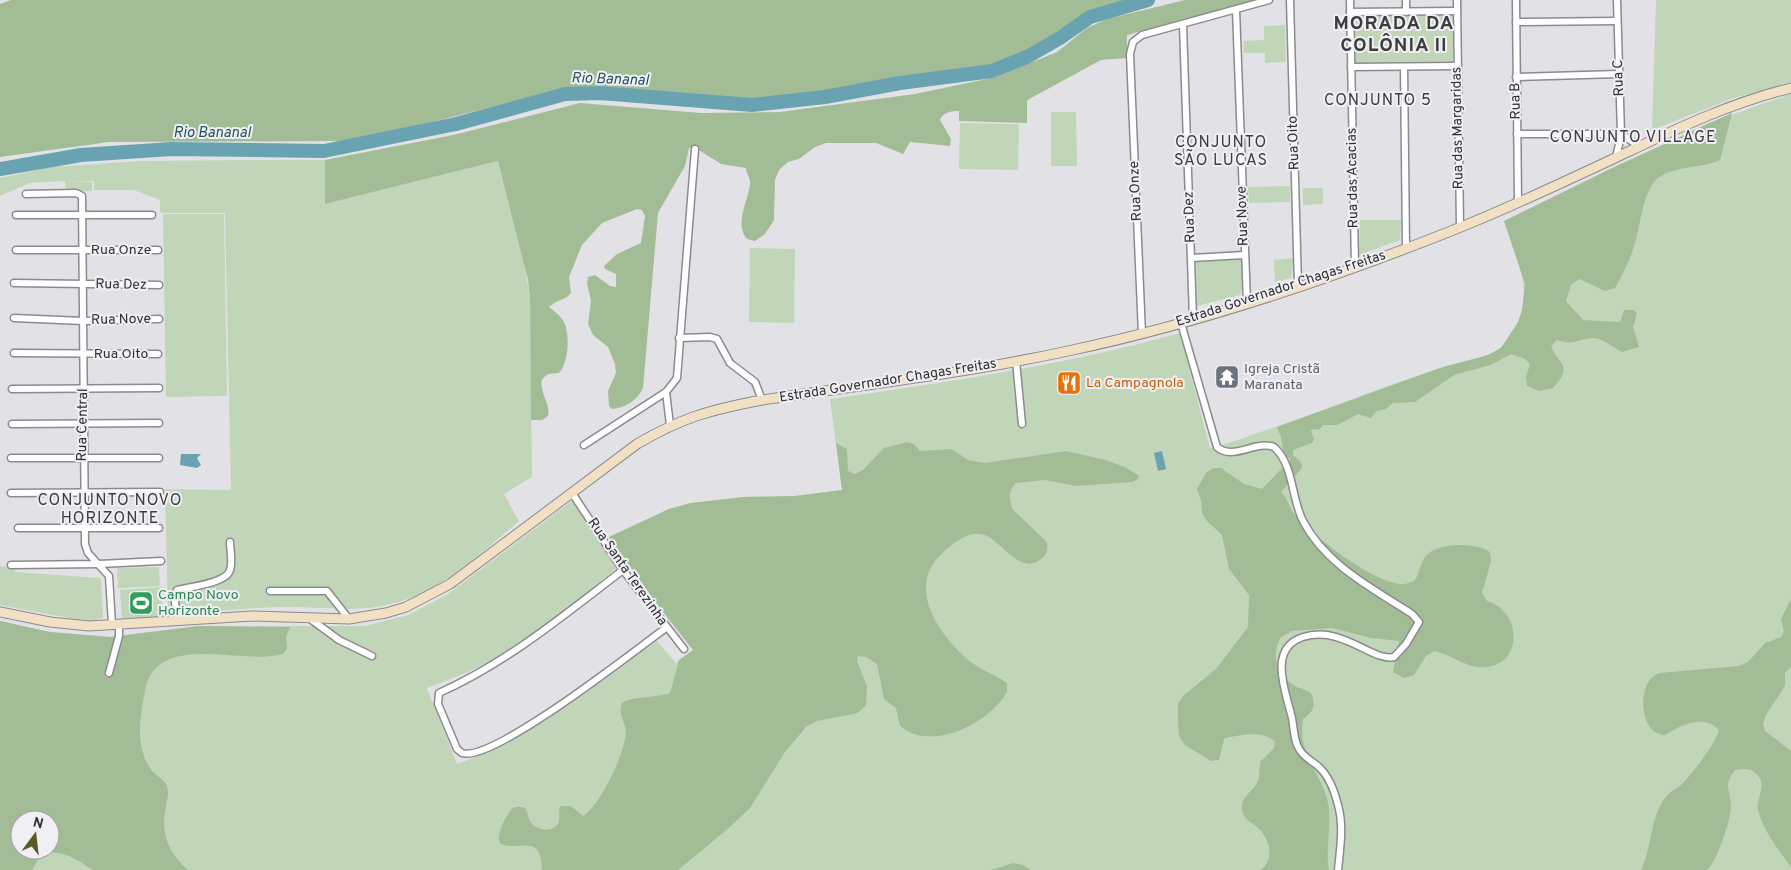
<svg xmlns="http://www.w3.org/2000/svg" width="1791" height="870" viewBox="0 0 1791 870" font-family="Overpass,sans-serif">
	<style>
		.green { fill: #c1d6b8; fill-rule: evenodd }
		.forest { fill: #a2bd95; fill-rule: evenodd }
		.water { fill: #69a3b2 }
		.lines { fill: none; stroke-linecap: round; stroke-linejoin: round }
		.river { stroke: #69a3b2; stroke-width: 14 }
		.minor-casing { stroke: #8b8b8f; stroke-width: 9 }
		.secondary-casing { stroke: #8b8b8f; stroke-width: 11 }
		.minor { stroke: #fff; stroke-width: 6 }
		.secondary { stroke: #f2e0c4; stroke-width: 9 }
		.labels { text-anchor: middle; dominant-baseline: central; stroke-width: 4; stroke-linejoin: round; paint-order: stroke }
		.street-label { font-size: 14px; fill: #313133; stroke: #efeff4 }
		.worship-label { font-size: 14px; fill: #5b616d; stroke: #efeff4; text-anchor: start }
		.food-label { font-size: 14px; fill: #c56008; stroke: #efeff4; text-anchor: start }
		.leisure-label { font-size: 14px; fill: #27864d; stroke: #efeff4; text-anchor: start }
		.water-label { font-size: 15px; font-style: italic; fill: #20525d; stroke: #efeff4 }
		.quarter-label { font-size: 16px; letter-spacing: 1px; fill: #3d3d40; stroke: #efeff4 }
		.district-label { font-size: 19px; font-weight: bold; letter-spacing: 1px; fill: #3d3d40; stroke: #efeff4 }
	</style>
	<rect width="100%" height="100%" fill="#e2e2e6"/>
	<!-- green -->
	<g class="green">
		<path d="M1656,0H1791V82L1731,99L1652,130Z"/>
		<path d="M1453,14V62L1355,65V17Z"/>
		<path d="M1285,25L1286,62L1265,63V53H1243L1244,41L1264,40V26Z"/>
		<path d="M1791,94V870H0V621L50,632L110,637L199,626H365L408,615L448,594L573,500L618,567C574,602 530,640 480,666C463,675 445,681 427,688L457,764C533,737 593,687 657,641L676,663L693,650L660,608L609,537L669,509L691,503L744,497L795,496L842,490L830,399C948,382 1065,365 1180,333L1210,448C1232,443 1254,434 1275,427C1331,408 1384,386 1440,368C1460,361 1492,360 1506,342C1539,301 1519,264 1504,221L1708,123ZM20,820H50V850H20Z"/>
		<path d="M1051,112H1076L1077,166H1051Z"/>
		<path d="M960,123L1019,124L1018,170L959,169Z"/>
		<path d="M250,160H325V204L498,161L523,257L530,297L532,477L504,494L519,521C488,547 455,578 418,595C367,617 330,606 279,607C242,608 205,613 168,615L165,489L231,490L225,213H160V200L134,190H94V181H71L92,182V191H66L65,181L30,183L0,196V178L51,167L141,161Z"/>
		<path d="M1290,186V202L1249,203L1248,187Z"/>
		<path d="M1303,188H1323V204L1303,205Z"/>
		<path d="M163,214H224L227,396L166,397Z"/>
		<path d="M1360,220H1401L1400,240L1359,255Z"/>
		<path d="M750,248L795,249L794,323L749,322Z"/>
		<path d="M1241,257L1243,286L1240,295L1197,306L1196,260Z"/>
		<path d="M1294,258L1291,278L1275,282L1274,260Z"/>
		<path d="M0,566L15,568V572L101,578L103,618L89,622L0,605Z"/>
		<path d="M159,567L160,586L118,588L117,568Z"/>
		<path d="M161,587L163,617L122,619L120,590Z"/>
	</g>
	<!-- forest -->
	<g class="forest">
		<path d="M11,0H1129L1093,10L1056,34L1024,52L997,64L968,71L923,75L823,91L756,99L616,88H568L400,130L342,141L109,142L0,157V4Z"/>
		<path d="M1185,0H1254L1127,35V58L1101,60L1031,98L1027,101V123L959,121V111C951,111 943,112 940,120L951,139L950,146L910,142L903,154L876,143H826L815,147L799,159L788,162L779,170L775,180L774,220L765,234L755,241L747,239C734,224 748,201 750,184C751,178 746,174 746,168L721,164L694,147L689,148L685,166L658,213L643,388C637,401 625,408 612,409L609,406L608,391L616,373L615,364L608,347L593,335L588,324L591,301L587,283L588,277L595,275L610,286L616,287V274L605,269L604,266L617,254L641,243L645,216L642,210L637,209L602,223L582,245L569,277L571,293C566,300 556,300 549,307C554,311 561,316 564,322C570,335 569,361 559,373L548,374L542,379C539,393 551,404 548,416L542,420H531L530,297L528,280L498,161L325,204V160L453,135L580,103L701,113L780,112L915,94L996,77L1057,52L1087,28L1107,19Z"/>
		<path d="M1732,113L1720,160C1701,169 1676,165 1658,178C1643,189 1640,229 1634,246C1630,261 1622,275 1615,288L1605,291L1579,279L1571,285L1566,301L1583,320L1618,322L1621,321L1624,310H1633L1637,313L1633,327L1639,347L1622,352C1614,348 1601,337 1593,338C1577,339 1575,346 1557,340L1551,346C1559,366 1574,365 1553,388L1539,391L1527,386L1526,377L1530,364L1525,359L1511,354L1491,365L1454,375L1415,402L1393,403L1386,409L1377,411L1371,418L1358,414L1337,425H1323L1319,430L1313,429L1311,431L1314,439L1312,443L1293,450V455L1301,462L1302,468L1281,492C1288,498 1289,508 1295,515C1316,538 1368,579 1399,584C1404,585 1409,583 1414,581C1420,574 1419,565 1425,557C1436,542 1476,542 1490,552L1491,561L1482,593L1487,601C1524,611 1524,672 1477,667C1463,665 1449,654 1434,651L1426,656L1414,675L1404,678L1393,672L1399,641L1371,638L1332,628L1292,631L1281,637C1270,656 1277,676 1297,687C1302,689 1307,690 1311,693C1316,706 1314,711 1303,719C1298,750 1314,765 1325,792C1335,819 1324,844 1329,870H1261C1273,859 1271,845 1262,832C1256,823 1243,822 1242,809C1240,798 1252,792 1257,783C1261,776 1258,769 1261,761L1274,748L1275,742C1264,730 1244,735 1229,737L1224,739L1219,760L1211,761L1185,745L1179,736L1178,724V704L1184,695L1216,669L1248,627L1249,595L1229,569L1222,535L1206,520L1202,513L1201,500L1197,489L1206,473L1213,468H1221L1244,484L1262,489L1291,459L1284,455L1281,437L1277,427L1440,368L1488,355L1501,348L1518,322L1522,310L1525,284L1504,221L1612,168Z"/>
		<path d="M907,442L914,444L920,451L952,449L968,460L985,463L1066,451L1106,460L1127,468L1139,476L1137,480L1132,482L1076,486L1045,480L1016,483C1008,490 1009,501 1013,510L1047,542C1048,549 1047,555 1041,559C1022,575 1003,545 989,537C984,534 979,533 973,534C963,536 955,542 947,549C904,582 935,630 967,659C979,669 994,674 1007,683V692C989,723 932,753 900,726L896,708L884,699L877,664L866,657L858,656L857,661L867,686L866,705L858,713L817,721L807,726L785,752L750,808L730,827L678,870H542C541,834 522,850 503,845C492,842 506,815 511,810C515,806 521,806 526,809C528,813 528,820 532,824C538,831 556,833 559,821C560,818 559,813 559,809L561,806H571L583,816C601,805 624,754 626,733C626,722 617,714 622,703C632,696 656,698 670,693L679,660L693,650L660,608L609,537L669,509L691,503L744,497L795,496L842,490L836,443L847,449L848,471L855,474L863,470L884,448Z"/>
		<path d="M1791,599V667L1785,673V686L1766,715L1763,724L1765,731L1791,751V867C1779,850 1763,831 1758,810C1756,799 1766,787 1759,777C1753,768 1745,768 1735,770C1723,786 1730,788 1731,806C1731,819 1717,862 1707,870H1641C1652,848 1650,818 1665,798C1669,792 1675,790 1680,786C1690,777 1716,743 1719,730C1704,713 1679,726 1665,735C1638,735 1636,679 1660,673L1738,666L1748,662L1765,643L1781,637L1784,632L1781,619Z"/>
		<path d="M0,621L50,632L110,637L199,626L290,627L286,637L287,649L283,654C243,666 156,630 145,691C140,717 135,745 150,768C154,775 163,778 166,784C170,791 167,800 166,806C160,834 168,852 188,870H92C79,860 56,846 40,856L32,870H0ZM20,820H50V850H20Z"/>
		<path d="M1013,863L1023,865L1030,870H991Z"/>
	</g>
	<!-- water -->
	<g class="water">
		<path d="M1162,451L1166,469L1158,471L1154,453Z"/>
		<path d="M181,454H201L197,458L201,465L197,468L180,465Z"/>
	</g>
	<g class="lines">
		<!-- river -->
		<path class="river" d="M0,169L81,155L172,149L324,151L456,124L565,94L600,93L752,105L825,97L900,83L992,71L1027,57L1060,38L1090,17L1148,0"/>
		<defs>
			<g id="minor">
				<path d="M1290,0L1298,286"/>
				<path d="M1350,0L1355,266"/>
				<path d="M1406,0V12"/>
				<path d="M1457,0L1460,227"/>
				<path d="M1516,0L1518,202"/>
				<path d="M1617,0L1621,134L1639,146"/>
				<path d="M1236,10L1247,302"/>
				<path d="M1350,12L1457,11"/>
				<path d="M1516,22L1617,21"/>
				<path d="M1183,25L1193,319"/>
				<path d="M1351,67L1457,66"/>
				<path d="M1404,67L1406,246"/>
				<path d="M1516,77L1619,74"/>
				<path d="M1517,134H1621"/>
				<path d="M1616,157L1621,136"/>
				<path d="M26,194L76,193L82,196L85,544L88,553L109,576L112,625"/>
				<path d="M16,215H152"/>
				<path d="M16,250H158"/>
				<path d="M1192,258L1244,255"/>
				<path d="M14,283L159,285"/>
				<path d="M14,318L83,321L159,319"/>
				<path d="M1181,323L1217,447C1232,461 1256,440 1274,447C1294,465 1291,498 1303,521C1326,565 1372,588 1412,614L1419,622L1406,644L1394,657C1372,662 1343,625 1303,637C1268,648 1285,690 1291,714C1294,724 1293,737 1298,747C1302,757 1313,761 1320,768C1329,777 1335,793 1338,805C1344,826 1340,849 1338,870"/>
				<path d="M1142,334L1130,54L1133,42L1142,35L1269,0"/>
				<path d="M679,338L710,337L717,339L730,363L755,382L762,400"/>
				<path d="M14,353L158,354"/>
				<path d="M1016,361L1022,424"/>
				<path d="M12,389L159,388"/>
				<path d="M666,392L670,425"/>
				<path d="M12,424L159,423"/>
				<path d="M584,445L666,392L677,378L695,149"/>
				<path d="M11,458H159"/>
				<path d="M11,493L160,492"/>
				<path d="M572,493L623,570L684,649"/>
				<path d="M18,528H159"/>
				<path d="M11,565L99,564L161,561"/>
				<path d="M623,570C564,615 508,662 439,693L438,704L457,749L462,753C493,763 635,650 666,628"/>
				<path d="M270,591H327L349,619"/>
				<path d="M309,618L339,640L372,656"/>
				<path d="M182,620C175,609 173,602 177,590C189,587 227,583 230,570C233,562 230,550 230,542"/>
				<path d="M109,673L119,636V625"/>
			</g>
			<path id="secondary" d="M0,612L50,622L89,626L252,616L349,619L386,613L406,607L450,584L637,444C683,417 710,410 762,400C864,385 967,373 1068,351C1201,323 1334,278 1461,227C1513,206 1564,182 1615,158C1672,131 1729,103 1791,88"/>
		</defs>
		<!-- minor casing -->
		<use href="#minor" class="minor-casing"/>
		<!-- secondary casing -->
		<use href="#secondary" class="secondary-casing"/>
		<!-- minor -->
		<use href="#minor" class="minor"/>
		<!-- secondary -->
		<use href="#secondary" class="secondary"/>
	</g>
	<!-- icons -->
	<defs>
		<symbol id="temple-square" viewBox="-11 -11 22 22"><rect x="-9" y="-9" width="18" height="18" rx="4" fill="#6b7280" stroke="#efeff4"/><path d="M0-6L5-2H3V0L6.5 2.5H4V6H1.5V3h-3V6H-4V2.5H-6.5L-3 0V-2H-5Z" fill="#fff"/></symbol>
		<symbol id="restaurant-square" viewBox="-11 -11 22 22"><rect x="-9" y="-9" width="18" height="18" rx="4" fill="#e8710a" stroke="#efeff4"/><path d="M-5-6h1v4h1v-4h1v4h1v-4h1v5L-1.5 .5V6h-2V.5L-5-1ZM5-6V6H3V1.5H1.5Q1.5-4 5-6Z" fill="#fff"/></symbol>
		<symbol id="stadium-square" viewBox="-11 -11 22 22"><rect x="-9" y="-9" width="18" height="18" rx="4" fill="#2e9e5b" stroke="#efeff4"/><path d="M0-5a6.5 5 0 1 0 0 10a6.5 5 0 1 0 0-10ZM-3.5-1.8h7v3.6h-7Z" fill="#fff"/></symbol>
	</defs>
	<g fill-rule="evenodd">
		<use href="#temple-square" x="1213" y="363" width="28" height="28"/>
		<use href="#restaurant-square" x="1055" y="369" width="28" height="28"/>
		<use href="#stadium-square" x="127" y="589" width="28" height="28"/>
	</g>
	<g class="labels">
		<!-- street labels -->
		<g class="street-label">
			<text transform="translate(1619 78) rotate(-92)">Rua C</text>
			<text transform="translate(1516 101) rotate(-91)">Rua B</text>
			<text transform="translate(1458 128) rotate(-91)">Rua das Margaridas</text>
			<text transform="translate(1294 143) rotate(-92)">Rua Oito</text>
			<text transform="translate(1353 178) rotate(-91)">Rua das Acacias</text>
			<text transform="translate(1136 191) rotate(-93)">Rua Onze</text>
			<text transform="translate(1243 216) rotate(-92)">Rua Nove</text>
			<text transform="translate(1190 217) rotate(-92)">Rua Dez</text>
			<text x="121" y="250">Rua Onze</text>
			<text transform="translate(121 285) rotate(1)">Rua Dez</text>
			<text transform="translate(1281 289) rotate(-18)">Estrada Governador Chagas Freitas</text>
			<text transform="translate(121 320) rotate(-1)">Rua Nove</text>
			<text x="121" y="354">Rua Oito</text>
			<text transform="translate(888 381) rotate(-9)">Estrada Governador Chagas Freitas</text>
			<text transform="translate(83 425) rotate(-89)">Rua Central</text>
			<text transform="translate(627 572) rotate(55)">Rua Santa Terezinha</text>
		</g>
		<!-- worship labels -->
		<g class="worship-label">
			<text x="1244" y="369">Igreja Cristã<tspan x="1244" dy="16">Maranata</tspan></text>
		</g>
		<!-- food labels -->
		<g class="food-label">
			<text x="1086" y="383">La Campagnola</text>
		</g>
		<!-- leisure labels -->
		<g class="leisure-label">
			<text x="158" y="595">Campo Novo<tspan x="158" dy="16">Horizonte</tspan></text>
		</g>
		<!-- water labels -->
		<g class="water-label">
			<text transform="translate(610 80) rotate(2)">Rio Bananal</text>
			<text x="212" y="133">Rio Bananal</text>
		</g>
		<!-- quarter labels -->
		<g class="quarter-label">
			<text x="1378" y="101">CONJUNTO 5</text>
			<text x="1633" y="138">CONJUNTO VILLAGE</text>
			<text x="1221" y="143">CONJUNTO<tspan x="1221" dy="18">SÃO LUCAS</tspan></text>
			<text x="110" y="501">CONJUNTO NOVO<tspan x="110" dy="18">HORIZONTE</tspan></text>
		</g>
		<!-- district labels -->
		<g class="district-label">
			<text x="1394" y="24">MORADA DA<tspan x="1394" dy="22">COLÔNIA II</tspan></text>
		</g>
	</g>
	<!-- north arrow -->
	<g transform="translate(35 835) rotate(15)"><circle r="24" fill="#efeff4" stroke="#a3a3a7"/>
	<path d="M0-4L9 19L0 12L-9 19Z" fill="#5b5a27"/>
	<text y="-8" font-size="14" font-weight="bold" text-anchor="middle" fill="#313133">N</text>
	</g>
</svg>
